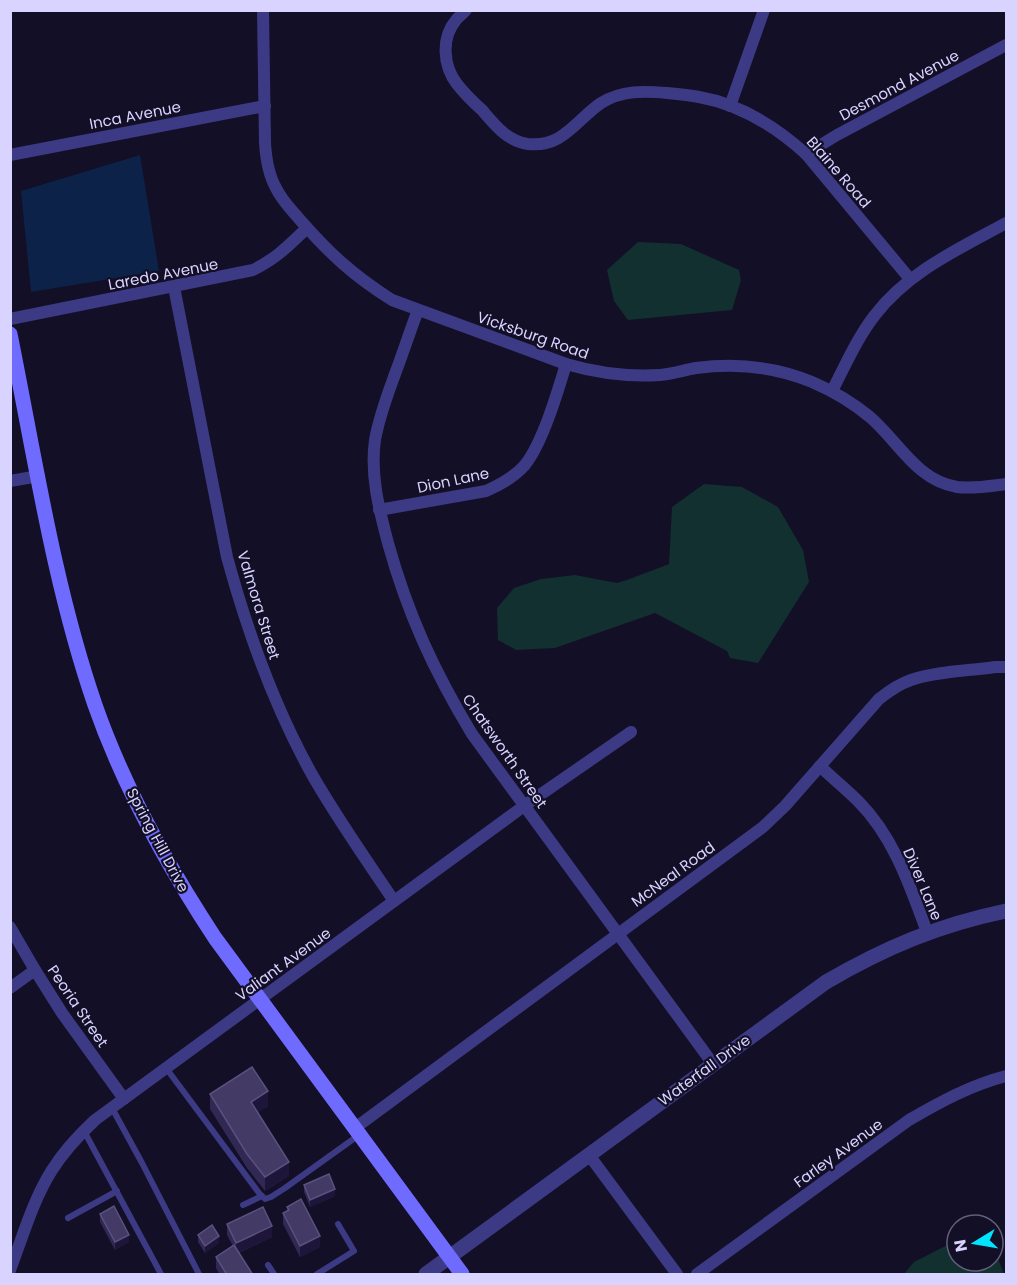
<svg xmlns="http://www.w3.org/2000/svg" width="1017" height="1285" viewBox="0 0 1017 1285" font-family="Poppins,sans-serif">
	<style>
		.green { fill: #12302f }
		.water { fill: #0c2248 }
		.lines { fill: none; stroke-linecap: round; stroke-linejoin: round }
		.service { stroke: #3d3a85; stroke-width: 6 }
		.minor { stroke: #3d3a85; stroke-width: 12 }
		.tertiary { stroke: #3d3a85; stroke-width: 15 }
		.secondary { stroke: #6f6bff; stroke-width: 15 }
		.wall { fill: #312854 }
		.shaded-wall { fill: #1d163a }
		.building { fill: #433a66; stroke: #5a527e; stroke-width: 1.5 }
		.labels { text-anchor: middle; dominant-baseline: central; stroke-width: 4.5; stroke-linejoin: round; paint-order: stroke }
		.street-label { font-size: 15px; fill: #d9d4ff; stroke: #130f26 }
	</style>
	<rect width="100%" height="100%" fill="#130f26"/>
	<!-- green -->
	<g class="green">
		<path d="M638,242L681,244L739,270L741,280L732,310L628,320L614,301L607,270Z"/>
		<path d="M704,484L742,487L778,507L803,550L809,582L758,663L730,658L727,651L655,613L555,648L516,650L498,640L497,608L514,588L541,579L575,575L617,583L627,580L669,564L672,507Z"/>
		<path d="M957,1240V1261H993V1246L1004,1274H904L914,1262Z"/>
	</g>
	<!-- water -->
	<path class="water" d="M140,155L159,271L31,292L21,191Z"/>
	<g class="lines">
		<!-- service -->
		<g class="service">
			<path d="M166,1068L259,1193L265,1199L271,1197L285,1188L359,1135"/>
			<path d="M112,1108L142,1163L199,1274"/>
			<path d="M84,1131L161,1274"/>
			<path d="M243,1205L262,1196"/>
			<path d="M68,1218L117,1191"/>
			<path d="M268,1265L274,1274"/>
			<path d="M317,1274L354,1251L338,1224"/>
		</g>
		<!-- minor -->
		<g class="minor">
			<path d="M263,10L265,143C266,159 268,174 276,188C282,201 292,210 301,221C330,254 354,276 392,300L566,364C597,373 628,377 660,375C672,374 684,370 696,368C735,363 776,367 812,382C833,391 853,403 870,417C899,442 916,480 957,487C973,489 990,486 1006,484"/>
			<path d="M466,10C463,14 459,16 456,20C441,38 443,66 457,84C464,93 473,102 482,110C495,125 507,141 528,144C563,148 576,120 601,103C622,90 644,91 667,93C678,94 689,95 699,97C740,104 776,127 806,154L910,279"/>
			<path d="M730,106L764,10"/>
			<path d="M806,154L837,135L1006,45"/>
			<path d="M10,155L265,106"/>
			<path d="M174,287L227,557C248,634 275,709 314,778C339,821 367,861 394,901"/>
			<path d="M418,310C410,331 403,353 395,374C387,396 379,417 375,440C370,475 379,509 388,543C408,615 434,671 472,734L713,1064"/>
			<path d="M10,319L253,270C277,258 288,246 307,228"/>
			<path d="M832,391C845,366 857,338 875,315C909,271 959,249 1006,223"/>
			<path d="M10,481L39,476"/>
			<path d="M379,510L486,491C500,485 513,478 524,466C542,445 558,391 566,364"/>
			<path d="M820,766C832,778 846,789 858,801C894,837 910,886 927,932"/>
			<path d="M10,927L35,970L62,1013L124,1099"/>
			<path d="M10,988L35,970"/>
			<path d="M355,1128L763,827L785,806L879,699C889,691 899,684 911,680C937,671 969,671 995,667H1006"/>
			<path d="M589,1155L677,1274"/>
			<path d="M10,1270C23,1236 33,1200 52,1170C64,1151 79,1135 95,1120L524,806L631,732"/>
			<path d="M697,1274L909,1120C940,1102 971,1085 1006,1076"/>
		</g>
		<!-- tertiary -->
		<path class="tertiary" d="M426,1274L826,982C886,947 939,925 1006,911"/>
		<!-- secondary -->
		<path class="secondary" d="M10,334C35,458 54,586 95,705C124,788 167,865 215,938L462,1274"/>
	</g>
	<!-- wall -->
	<g class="wall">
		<path d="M210,1094L268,1106L258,1112L289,1176L265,1191L247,1168L210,1109Z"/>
		<path d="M304,1185L335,1196L310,1207L304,1192Z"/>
		<path d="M287,1207L320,1247L300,1257L283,1224V1213L287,1211Z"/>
		<path d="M100,1214L129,1242L115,1250L100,1222Z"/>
		<path d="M227,1224L272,1237L239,1253L253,1275H220L216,1268V1257L233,1246L227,1235Z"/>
		<path d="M198,1235L219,1243L205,1253L198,1242Z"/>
	</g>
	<!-- shaded-wall -->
	<g class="shaded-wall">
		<path d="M268,1091V1106L251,1117V1102Z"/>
		<path d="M289,1162V1176L265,1191V1177Z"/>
		<path d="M335,1189V1196L310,1207V1200Z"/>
		<path d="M272,1226V1237L236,1254V1243Z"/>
		<path d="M129,1235V1242L115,1250V1242Z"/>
		<path d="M219,1236V1243L205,1253V1246Z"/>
		<path d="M320,1236V1247L300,1257V1246Z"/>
	</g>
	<!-- building -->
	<g class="building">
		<path d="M252,1067L268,1091L251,1102L289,1162L265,1177L247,1154L210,1094Z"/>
		<path d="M329,1174L335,1189L310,1200L304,1185Z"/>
		<path d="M301,1199L320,1236L300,1246L283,1213L289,1210L287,1207Z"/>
		<path d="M114,1206L129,1235L115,1242L100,1214Z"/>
		<path d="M263,1207L272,1226L236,1243L227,1224Z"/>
		<path d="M212,1225L219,1236L205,1246L198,1235Z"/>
		<path d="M234,1245L253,1275H227L216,1257Z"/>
	</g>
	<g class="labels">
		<!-- street labels -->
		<g class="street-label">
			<text transform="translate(899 85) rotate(-28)">Desmond Avenue</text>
			<text transform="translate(135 115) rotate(-11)">Inca Avenue</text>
			<text transform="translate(839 172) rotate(49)">Blaine Road</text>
			<text transform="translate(163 274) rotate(-11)">Laredo Avenue</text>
			<text transform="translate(533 335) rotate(19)">Vicksburg Road</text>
			<text transform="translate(453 480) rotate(-12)">Dion Lane</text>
			<text transform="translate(259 605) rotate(73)">Valmora Street</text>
			<text transform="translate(505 751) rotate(55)">Chatsworth Street</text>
			<text transform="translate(158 840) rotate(62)">Spring Hill Drive</text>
			<text transform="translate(673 874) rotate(-36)">McNeal Road</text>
			<text transform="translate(923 884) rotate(67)">Diver Lane</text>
			<text transform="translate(283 964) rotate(-36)">Valiant Avenue</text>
			<text transform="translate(78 1006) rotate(56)">Peoria Street</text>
			<text transform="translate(704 1070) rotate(-36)">Waterfall Drive</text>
			<text transform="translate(838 1153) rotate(-36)">Farley Avenue</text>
		</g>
	</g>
	<!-- border -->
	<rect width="1017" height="1285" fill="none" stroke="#d9d4ff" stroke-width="24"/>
	<!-- north arrow -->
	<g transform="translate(975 1243) rotate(259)"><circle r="28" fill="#130f26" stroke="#625e7d" stroke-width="1.5"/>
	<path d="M0-4.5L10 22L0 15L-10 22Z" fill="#00e5ff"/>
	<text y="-9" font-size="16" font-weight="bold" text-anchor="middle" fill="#d9d4ff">N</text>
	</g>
</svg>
